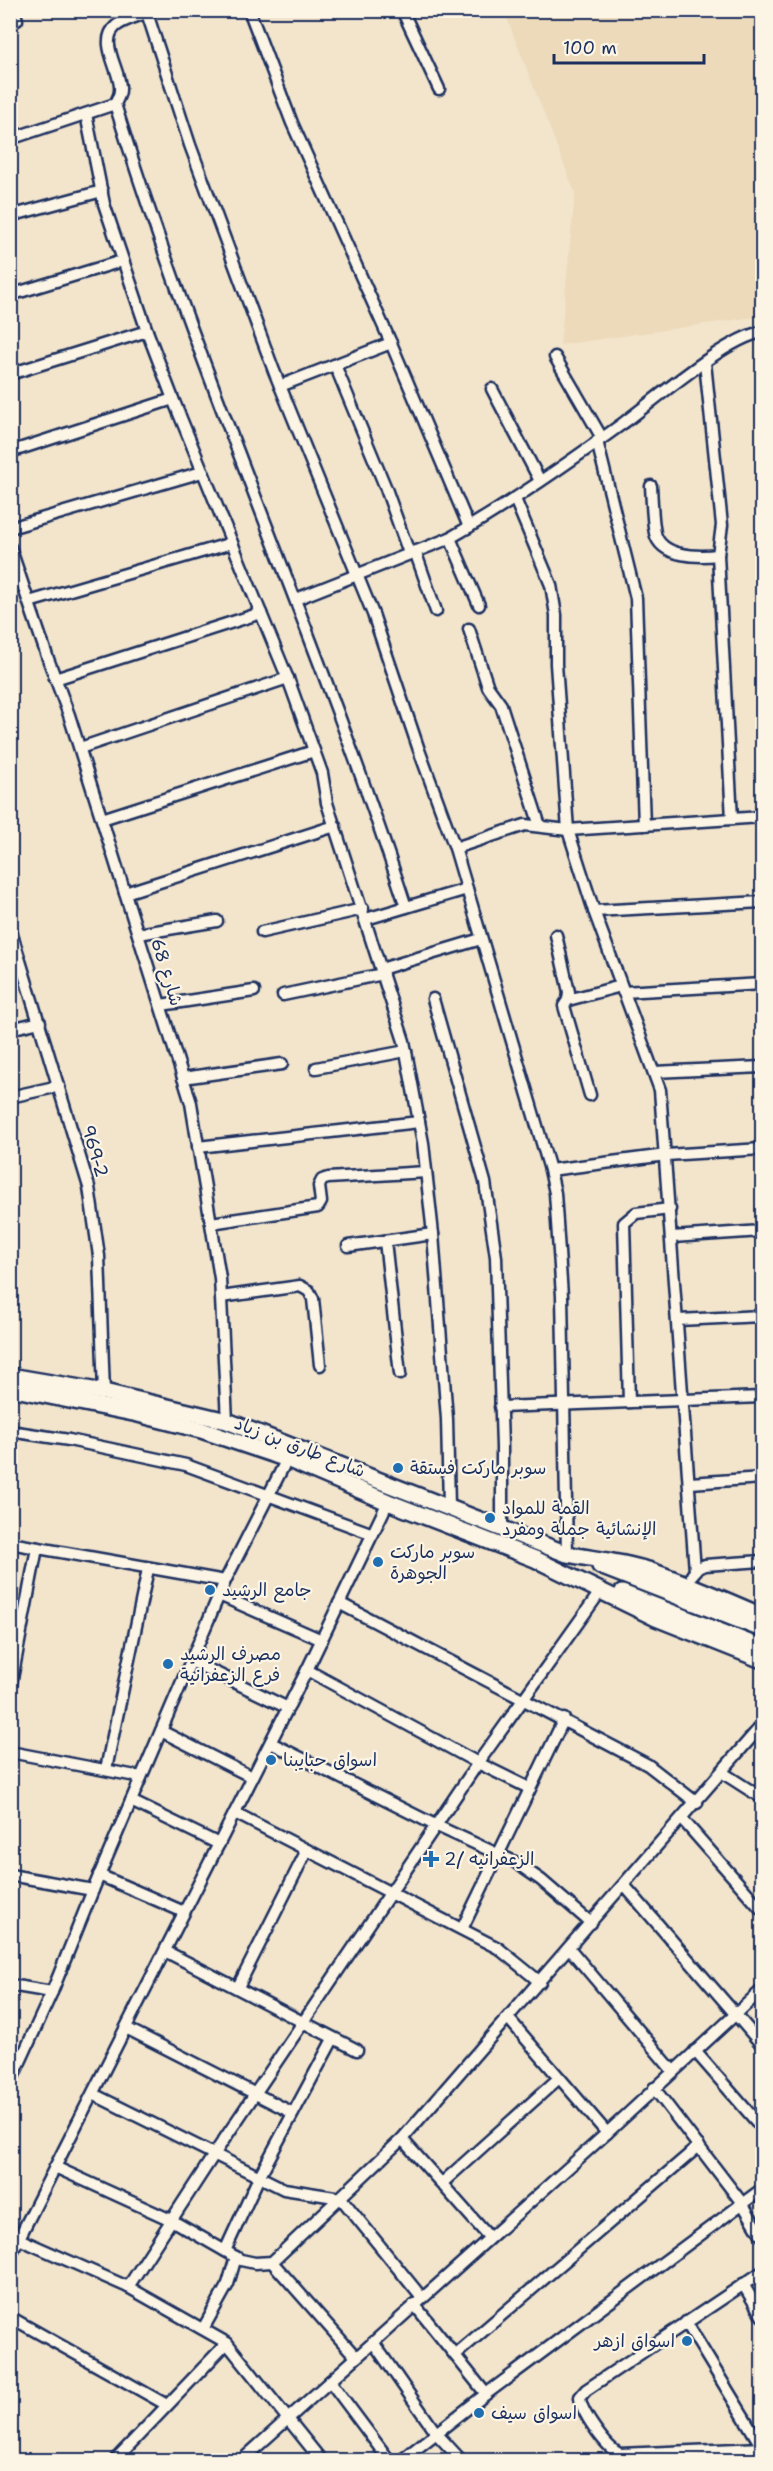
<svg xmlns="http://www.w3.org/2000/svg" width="773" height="2471" viewBox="0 0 773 2471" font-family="'Shantell Sans','Playpen Sans Arabic',sans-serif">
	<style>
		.built { fill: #eddabb }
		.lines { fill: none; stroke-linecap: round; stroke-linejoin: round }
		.minor-casing { stroke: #1b2f5e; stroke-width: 15 }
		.primary-casing { stroke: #1b2f5e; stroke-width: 20 }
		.minor { stroke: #fcf5e5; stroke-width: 10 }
		.primary { stroke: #fcf5e5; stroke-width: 15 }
		.poi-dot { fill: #1f6fb2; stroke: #fcf5e5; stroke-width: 2 }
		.labels { text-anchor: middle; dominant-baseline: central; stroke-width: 4.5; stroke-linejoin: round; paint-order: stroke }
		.street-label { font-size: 18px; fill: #1b2f5e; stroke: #fcf5e5 }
		.poi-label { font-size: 18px; fill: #1b2f5e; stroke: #fcf5e5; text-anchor: start }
	</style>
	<rect width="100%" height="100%" fill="#f3e5cc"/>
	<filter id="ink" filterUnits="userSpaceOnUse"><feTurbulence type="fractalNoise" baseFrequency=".0167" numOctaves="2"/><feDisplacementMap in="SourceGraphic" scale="12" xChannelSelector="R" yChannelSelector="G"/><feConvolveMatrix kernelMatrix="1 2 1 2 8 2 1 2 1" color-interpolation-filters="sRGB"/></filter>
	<g filter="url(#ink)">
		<!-- built -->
		<path class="built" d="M504,11H762V316L560,345L575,193Z"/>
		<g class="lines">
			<defs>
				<g id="minor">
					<path d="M14,10L17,20"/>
					<path d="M152,10C141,16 126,18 116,26C97,42 122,72 120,90C120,95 117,100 115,104C199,377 318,636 406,907"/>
					<path d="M249,10L292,123L391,343L469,527"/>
					<path d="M402,10L439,89"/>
					<path d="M147,13L190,145L274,371L373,614L419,750L455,848L550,1170L555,1193L562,1296L567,1554"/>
					<path d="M86,114L104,204L147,331"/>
					<path d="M10,139L115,104"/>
					<path d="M10,216L102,191"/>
					<path d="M10,295L122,261"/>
					<path d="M555,357L602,438"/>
					<path d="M705,363L722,525L718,555L732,819"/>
					<path d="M335,365L385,486L409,553"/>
					<path d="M10,374L147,331L173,399"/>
					<path d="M280,386L391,343"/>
					<path d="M492,389L540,481"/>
					<path d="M597,441L636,598L644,825"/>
					<path d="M10,452L173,399L290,684L322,773L327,803L404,1041L423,1143L433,1234L447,1419L449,1507"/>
					<path d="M651,486C652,501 652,518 655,533C661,558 699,557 718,555"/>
					<path d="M515,499L551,585L556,615V664L568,830L594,911L660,1090L695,1571"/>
					<path d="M10,528L202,472"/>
					<path d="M450,538L479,605"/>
					<path d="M10,547L47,656L69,715L191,1103L220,1278L227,1421"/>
					<path d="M415,551L436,611"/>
					<path d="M296,599L450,538C510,504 567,464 622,424C655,400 726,338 762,332"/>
					<path d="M29,602L232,543"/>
					<path d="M469,629L488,687L501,705L540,826"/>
					<path d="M55,679L261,613"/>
					<path d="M80,748L288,678"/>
					<path d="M102,819L314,751"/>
					<path d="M455,848L525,825L568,830L762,817"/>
					<path d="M125,893L335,826"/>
					<path d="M594,911L762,902"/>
					<path d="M366,919L467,889"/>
					<path d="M10,928L89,1187L99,1256L104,1392"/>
					<path d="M262,932L363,909"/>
					<path d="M138,934L217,921"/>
					<path d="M556,935L569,992L568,1000L564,1006L590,1095"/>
					<path d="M381,969L481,939"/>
					<path d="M623,992L762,984"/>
					<path d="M283,995L383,974"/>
					<path d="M433,999L485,1182L496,1257L502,1447V1528"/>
					<path d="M568,1000L621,986"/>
					<path d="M161,1005L254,991"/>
					<path d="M10,1029L40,1022"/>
					<path d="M316,1068L406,1051"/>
					<path d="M654,1072L762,1067"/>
					<path d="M183,1078L282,1064"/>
					<path d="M10,1097L59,1086"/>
					<path d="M198,1147L419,1122"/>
					<path d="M550,1170L666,1155L762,1149"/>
					<path d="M211,1223L318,1207L321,1202L319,1186L322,1180L328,1178L426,1172"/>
					<path d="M672,1237L762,1231"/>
					<path d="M385,1241L400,1374"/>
					<path d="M348,1246L433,1234"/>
					<path d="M221,1297L300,1286L309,1291L313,1299L320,1365"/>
					<path d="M678,1320L762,1316"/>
					<path d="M629,1402L624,1223L636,1213L670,1209"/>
					<path d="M500,1407L762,1397"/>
					<path d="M10,1431L69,1440L186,1465L373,1534"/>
					<path d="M690,1483L762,1478"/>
					<path d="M10,1543L225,1581"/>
					<path d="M692,1575L698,1568L705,1565L762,1561"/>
					<path d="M219,1595L322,1640"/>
					<path d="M339,1603L648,1765L697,1803"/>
					<path d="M191,1661L288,1708"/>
					<path d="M307,1670L478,1763L529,1788"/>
					<path d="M10,1689L37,1548"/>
					<path d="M161,1731L252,1777"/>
					<path d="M271,1743L437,1826L515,1862L541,1880L591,1923"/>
					<path d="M10,1752L141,1777"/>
					<path d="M106,1769L148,1569"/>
					<path d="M723,1773L762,1798"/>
					<path d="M131,1801L219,1844"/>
					<path d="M235,1813L498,1948L540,1982"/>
					<path d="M682,1819L762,1910"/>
					<path d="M10,1875L93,1890"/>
					<path d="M99,1875L184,1912"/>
					<path d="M624,1885L762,2045"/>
					<path d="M462,1929L564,1719"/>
					<path d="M569,1948L673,2071"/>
					<path d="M165,1951L357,2050"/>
					<path d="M10,1985L52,1992"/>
					<path d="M238,1987L307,1850"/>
					<path d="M508,2018L607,2133"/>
					<path d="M126,2028L293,2113"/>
					<path d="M695,2051L762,2128"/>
					<path d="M10,2084L52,1992L93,1890L225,1581L287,1459"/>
					<path d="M654,2088L742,2203L762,2236"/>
					<path d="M93,2094L284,2189L341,2198L422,2298"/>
					<path d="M402,2139L489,2237"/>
					<path d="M55,2167L171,2220L241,2260L255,2263L272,2262L402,2139L762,1725"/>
					<path d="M441,2184L559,2078"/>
					<path d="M19,2239L128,2287L227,2343L321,2460"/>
					<path d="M225,2251L259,2177L333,2039"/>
					<path d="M10,2256L307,1670L388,1502"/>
					<path d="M272,2262L356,2357"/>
					<path d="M762,2272L586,2390L580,2397C580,2411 607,2449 620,2454L762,2448"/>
					<path d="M743,2284L762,2316"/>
					<path d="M128,2287L215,2153L478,1763L600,1592"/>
					<path d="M414,2304L486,2394"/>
					<path d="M10,2317L167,2405"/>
					<path d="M686,2322L762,2447"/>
					<path d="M203,2329L228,2284L236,2257"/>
					<path d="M373,2342L436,2433L461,2460"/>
					<path d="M455,2355L699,2146"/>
					<path d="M330,2381L389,2460"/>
					<path d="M115,2460L227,2343"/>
					<path d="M242,2460L607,2133L762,1990"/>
					<path d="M402,2460L486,2394L762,2189"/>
				</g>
				<g id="primary">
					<path d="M10,1376L104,1392L227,1421L567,1554C596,1560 626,1562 654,1572C691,1585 727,1601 762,1616"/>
					<path d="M10,1388L138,1414L201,1430L287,1459L388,1502L535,1559L656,1618L762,1660"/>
					<path d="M600,1566L762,1629"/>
					<path d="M622,1593L762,1648"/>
				</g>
			</defs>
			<!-- minor casing -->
			<use href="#minor" class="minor-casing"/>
			<!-- primary casing -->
			<use href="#primary" class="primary-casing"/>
			<!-- minor -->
			<use href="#minor" class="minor"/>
			<!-- primary -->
			<use href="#primary" class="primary"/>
		</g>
	</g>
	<!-- markers -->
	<g class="poi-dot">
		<circle cx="398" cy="1468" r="6"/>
		<circle cx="490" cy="1518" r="6"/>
		<circle cx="378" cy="1562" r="6"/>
		<circle cx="210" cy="1590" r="6"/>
		<circle cx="168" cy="1664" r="6"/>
		<circle cx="271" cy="1760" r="6"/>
		<path d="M428 1850h6v6h6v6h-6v6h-6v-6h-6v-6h6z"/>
		<circle cx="687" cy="2341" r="6"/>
		<circle cx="479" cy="2413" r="6"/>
	</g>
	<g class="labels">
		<!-- street labels -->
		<g class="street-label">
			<text transform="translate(167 972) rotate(73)">شارع 68</text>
			<text transform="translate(95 1151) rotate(74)">969-2</text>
			<text transform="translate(300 1447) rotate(21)">شارع طارق بن زياد</text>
		</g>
		<!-- poi labels -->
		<g class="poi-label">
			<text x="410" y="1468">سوبر ماركت فستقة</text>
			<text x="502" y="1508">القمة للمواد<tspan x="502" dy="21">الإنشائية جملة ومفرد</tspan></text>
			<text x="390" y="1552">سوبر ماركت<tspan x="390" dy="21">الجوهرة</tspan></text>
			<text x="222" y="1590">جامع الرشيد</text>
			<text x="180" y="1654">مصرف الرشيد<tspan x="180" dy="21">فرع الزعفرانية</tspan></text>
			<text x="283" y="1760">اسواق حبايبنا</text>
			<text x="444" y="1859">الزعفرانيه /2</text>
			<text x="675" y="2341" text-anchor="end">اسواق ازهر</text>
			<text x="491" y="2413">اسواق سيف</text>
		</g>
	</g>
	<!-- margin -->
	<rect width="773" height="2471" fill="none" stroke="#fcf5e5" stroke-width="36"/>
	<rect x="18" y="18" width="737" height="2435" fill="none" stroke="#1b2f5e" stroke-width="2" filter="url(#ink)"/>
	<!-- scale -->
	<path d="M554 54v9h150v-9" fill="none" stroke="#1b2f5e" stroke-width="3"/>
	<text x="563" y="54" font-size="18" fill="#1b2f5e" stroke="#fcf5e5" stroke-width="4.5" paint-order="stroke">100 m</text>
</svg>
